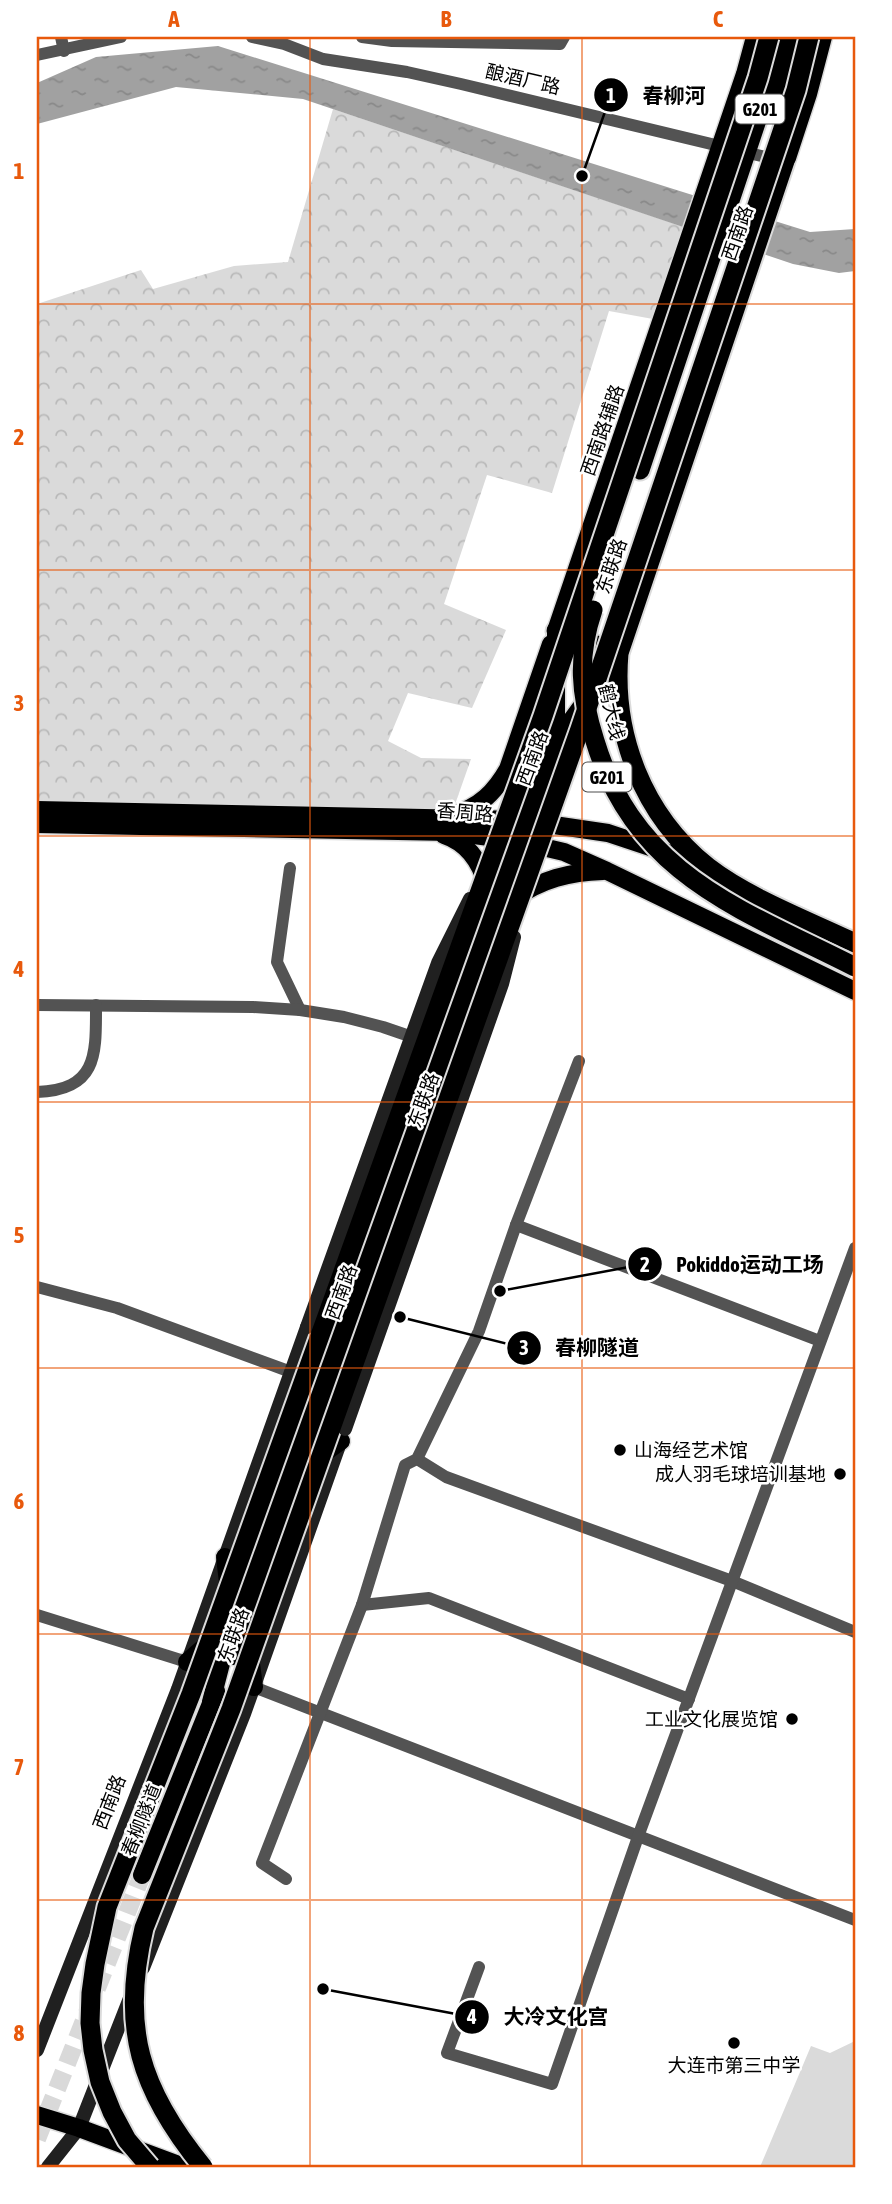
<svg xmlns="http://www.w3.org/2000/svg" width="892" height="2204" viewBox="0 0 892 2204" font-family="'Asap Condensed','Noto Sans SC',sans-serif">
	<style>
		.forest { fill: url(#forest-crowns) }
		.pitch { fill: #dadada }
		.water { fill: url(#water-ripples) }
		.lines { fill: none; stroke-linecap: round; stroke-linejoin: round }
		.primary-tunnel { stroke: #d9d9d9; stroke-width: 18; stroke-dasharray: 18 9; stroke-linecap: butt }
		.primary-casing { stroke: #dbdbdb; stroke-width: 21 }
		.trunk-casing { stroke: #dbdbdb; stroke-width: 23 }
		.minor { stroke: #535353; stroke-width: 12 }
		.secondary { stroke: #202020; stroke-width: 14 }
		.primary { stroke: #000; stroke-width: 18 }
		.trunk { stroke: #000; stroke-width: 19 }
		.trunk-bridge-casing { stroke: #dbdbdb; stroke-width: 23; stroke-linecap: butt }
		.secondary-bridge { stroke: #202020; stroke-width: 14 }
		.trunk-bridge { stroke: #000; stroke-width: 19 }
		.grid { fill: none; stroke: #e8590c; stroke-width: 2; stroke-opacity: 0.55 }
		.poi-dot { fill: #000; stroke: #fff; stroke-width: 2.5 }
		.labels { text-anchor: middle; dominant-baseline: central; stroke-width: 5; stroke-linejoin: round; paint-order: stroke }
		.shield { fill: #fff; stroke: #4c4c4c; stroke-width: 2 }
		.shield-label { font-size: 18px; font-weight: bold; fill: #000 }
		.street-label { font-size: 19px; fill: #000; stroke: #fff }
		.poi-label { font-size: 19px; fill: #000; stroke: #fff; text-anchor: end }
		.leader { fill: none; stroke: #000; stroke-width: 2.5 }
		.callout-dot { fill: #000; stroke: #fff; stroke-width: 2.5 }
		.mark-label { font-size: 21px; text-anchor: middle; font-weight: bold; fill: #fff }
		.callout-label { font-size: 21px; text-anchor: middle; font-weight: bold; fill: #000; stroke: #fff; stroke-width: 5; stroke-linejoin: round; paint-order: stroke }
		.neatline { fill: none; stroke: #e8590c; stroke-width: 2.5 }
		.grid-label { font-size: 23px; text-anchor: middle; font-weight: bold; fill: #e8590c }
	</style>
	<defs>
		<pattern id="forest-crowns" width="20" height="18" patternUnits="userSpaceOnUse" patternTransform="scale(1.75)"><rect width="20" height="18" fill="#dadada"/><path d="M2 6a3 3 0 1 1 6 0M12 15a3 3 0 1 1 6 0" fill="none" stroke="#b9b9b9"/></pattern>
		<pattern id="water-ripples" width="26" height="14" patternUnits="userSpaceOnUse" patternTransform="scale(1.75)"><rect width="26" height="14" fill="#a1a1a1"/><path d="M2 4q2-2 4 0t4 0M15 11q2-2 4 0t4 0" fill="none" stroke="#898989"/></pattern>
	</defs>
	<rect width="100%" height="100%" fill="#fff"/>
	<!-- forest -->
	<path class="forest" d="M333,109L687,228L653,319L609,311L552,493L487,475L444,604L506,630L472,708L408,693L388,741L421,758L471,759L452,813L37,802V304L141,270L153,289L234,266L288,262Z"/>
	<!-- pitch -->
	<path class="pitch" d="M855,2041V2167H760L811,2046L830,2053Z"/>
	<!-- water -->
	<path class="water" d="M218,46L810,232L855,229V271L839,273L793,264L303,99L176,87L37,124V83L96,57Z"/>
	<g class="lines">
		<!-- primary-tunnel -->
		<path class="primary-tunnel" d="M37,2139L142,1875"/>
		<defs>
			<g id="primary">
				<path d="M787,158L808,94L823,37"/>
				<path d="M37,810L520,820L608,833L677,856L709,872"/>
				<path d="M453,815C480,807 495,792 508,769L551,644"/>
				<path d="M37,824L450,832L513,840L564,852L607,871L855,991"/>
				<path d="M444,835C468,843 481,863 487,886"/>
				<path d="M514,899C541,879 570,872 603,871"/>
				<path d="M316,1459L341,1441"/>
				<path d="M225,1557L229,1591"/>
				<path d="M232,1656L246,1625L568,725L587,699"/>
				<path d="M250,1656L254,1687"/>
				<path d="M187,1662L211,1641"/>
				<path d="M211,1702L232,1621L556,721V631L745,74L755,37"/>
				<path d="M142,1875L216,1691"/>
				<path d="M37,2115L79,2128L184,2167"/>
			</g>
			<g id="trunk">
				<path d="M795,37L783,86L785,161L619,653C612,735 643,815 708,867C748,898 809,921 855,943"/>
				<path d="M640,470L770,81L781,37"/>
				<path d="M556,631L619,653"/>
			</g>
		</defs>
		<!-- primary casing -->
		<use href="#primary" class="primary-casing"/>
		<!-- trunk casing -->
		<use href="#trunk" class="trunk-casing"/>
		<!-- minor -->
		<g class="minor">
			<path d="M61,37L64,51"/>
			<path d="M252,37L284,44L323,59L407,72L461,84L778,160"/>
			<path d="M362,37L392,41L560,44L564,37"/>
			<path d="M37,55L121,37"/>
			<path d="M290,868L277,962L300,1010"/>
			<path d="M37,1005L253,1007L300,1010L344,1017L383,1027L421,1040"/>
			<path d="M37,1092C98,1090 96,1054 96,1005"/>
			<path d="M516,1225L820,1341"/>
			<path d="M37,1287L117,1308L291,1372"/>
			<path d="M417,1459L446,1477L732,1581L855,1632"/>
			<path d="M362,1605L429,1598L689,1699"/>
			<path d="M37,1615L187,1662"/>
			<path d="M254,1687L855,1920"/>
			<path d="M286,1879L262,1863L362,1605L405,1465L417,1459L479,1331L516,1225L579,1061"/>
			<path d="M479,1967L447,2053L552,2084L639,1834L855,1248"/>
		</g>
		<!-- secondary -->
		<g class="secondary">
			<path d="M143,1968L244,1714L341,1440"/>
			<path d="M37,2050L178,1689L307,1327"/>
			<path d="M48,2167L79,2128L132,1993"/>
		</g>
		<!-- primary -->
		<use href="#primary" class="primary"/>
		<!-- trunk -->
		<use href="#trunk" class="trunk"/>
		<defs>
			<g id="trunk-bridge">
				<path d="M593,610C577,657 580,694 595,741C636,876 741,909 855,967"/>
				<path d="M150,2167L127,2140L112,2112L100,2082L93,2050L90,2023L91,1993L95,1964L107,1907L191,1694L543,716L758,78L769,37"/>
				<path d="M203,2167C140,2090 120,2027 144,1928L231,1709L580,729L796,90L809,37"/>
			</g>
		</defs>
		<!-- trunk-bridge casing -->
		<use href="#trunk-bridge" class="trunk-bridge-casing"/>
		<!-- secondary-bridge -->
		<g class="secondary-bridge">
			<path d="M307,1327L438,963L470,899"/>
			<path d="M345,1429L502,984L514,937"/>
		</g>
		<!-- trunk-bridge -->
		<use href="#trunk-bridge" class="trunk-bridge"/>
	</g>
	<!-- grid -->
	<path class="grid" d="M310,37V2167M582,37V2167M37,304H855M37,570H855M37,836H855M37,1102H855M37,1368H855M37,1634H855M37,1900H855"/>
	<!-- markers -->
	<g class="poi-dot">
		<circle cx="620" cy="1450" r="7"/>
		<circle cx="840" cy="1474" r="7"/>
		<circle cx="792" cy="1719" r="7"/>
		<circle cx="734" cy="2043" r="7"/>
	</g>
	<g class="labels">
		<!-- shield labels -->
		<g class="shield">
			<rect x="735.5" y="94.5" width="49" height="29" rx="5"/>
			<rect x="582.5" y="762.5" width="49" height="29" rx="5"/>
		</g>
		<g class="shield-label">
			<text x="760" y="109">G201</text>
			<text x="607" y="777">G201</text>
		</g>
		<!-- street labels -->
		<g class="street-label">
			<text transform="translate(523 79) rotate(13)">酿酒厂路</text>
			<text transform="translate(737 233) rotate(-71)">西南路</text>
			<text transform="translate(602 430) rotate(-71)">西南路辅路</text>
			<text transform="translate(611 566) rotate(-71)">东联路</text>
			<text transform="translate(612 712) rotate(77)">鹤大线</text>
			<text transform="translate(532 758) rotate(-70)">西南路</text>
			<text transform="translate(465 812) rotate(5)">香周路</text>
			<text transform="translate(423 1100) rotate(-70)">东联路</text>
			<text transform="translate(341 1292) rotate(-70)">西南路</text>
			<text transform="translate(233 1635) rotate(-70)">东联路</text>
			<text transform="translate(109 1802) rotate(-69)">西南路</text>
			<text transform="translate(141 1820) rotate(-68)">春柳隧道</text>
		</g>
		<!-- poi labels -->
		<g class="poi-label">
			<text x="634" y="1450" text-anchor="start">山海经艺术馆</text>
			<text x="826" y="1474">成人羽毛球培训基地</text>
			<text x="778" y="1719">工业文化展览馆</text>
			<text x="734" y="2065" text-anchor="middle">大连市第三中学</text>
		</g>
	</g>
	<!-- callouts -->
	<path class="leader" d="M582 176L611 95M500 1291L645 1264M400 1317L524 1348M323 1989L472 2017"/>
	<g class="callout-dot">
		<circle cx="582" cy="176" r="7"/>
		<circle cx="500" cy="1291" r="7"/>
		<circle cx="400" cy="1317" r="7"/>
		<circle cx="323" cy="1989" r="7"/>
		<circle cx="611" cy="95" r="18"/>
		<circle cx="645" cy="1264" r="18"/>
		<circle cx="524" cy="1348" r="18"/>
		<circle cx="472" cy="2017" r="18"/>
	</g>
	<g class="mark-label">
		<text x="611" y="103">1</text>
		<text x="645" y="1272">2</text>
		<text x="524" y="1355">3</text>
		<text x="472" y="2024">4</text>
	</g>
	<g class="callout-label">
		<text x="674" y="103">春柳河</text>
		<text x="750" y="1272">Pokiddo运动工场</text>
		<text x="597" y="1355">春柳隧道</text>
		<text x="556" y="2024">大冷文化宫</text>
	</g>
	<!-- border -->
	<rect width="892" height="2204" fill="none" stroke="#ffffff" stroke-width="77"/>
	<rect x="38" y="38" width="816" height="2128" class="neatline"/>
	<g class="grid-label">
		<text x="174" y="27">A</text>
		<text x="446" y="27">B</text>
		<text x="718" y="27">C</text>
		<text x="19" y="179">1</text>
		<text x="19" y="445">2</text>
		<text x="19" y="711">3</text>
		<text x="19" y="977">4</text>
		<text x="19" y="1243">5</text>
		<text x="19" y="1509">6</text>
		<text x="19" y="1775">7</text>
		<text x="19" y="2041">8</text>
	</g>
</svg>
